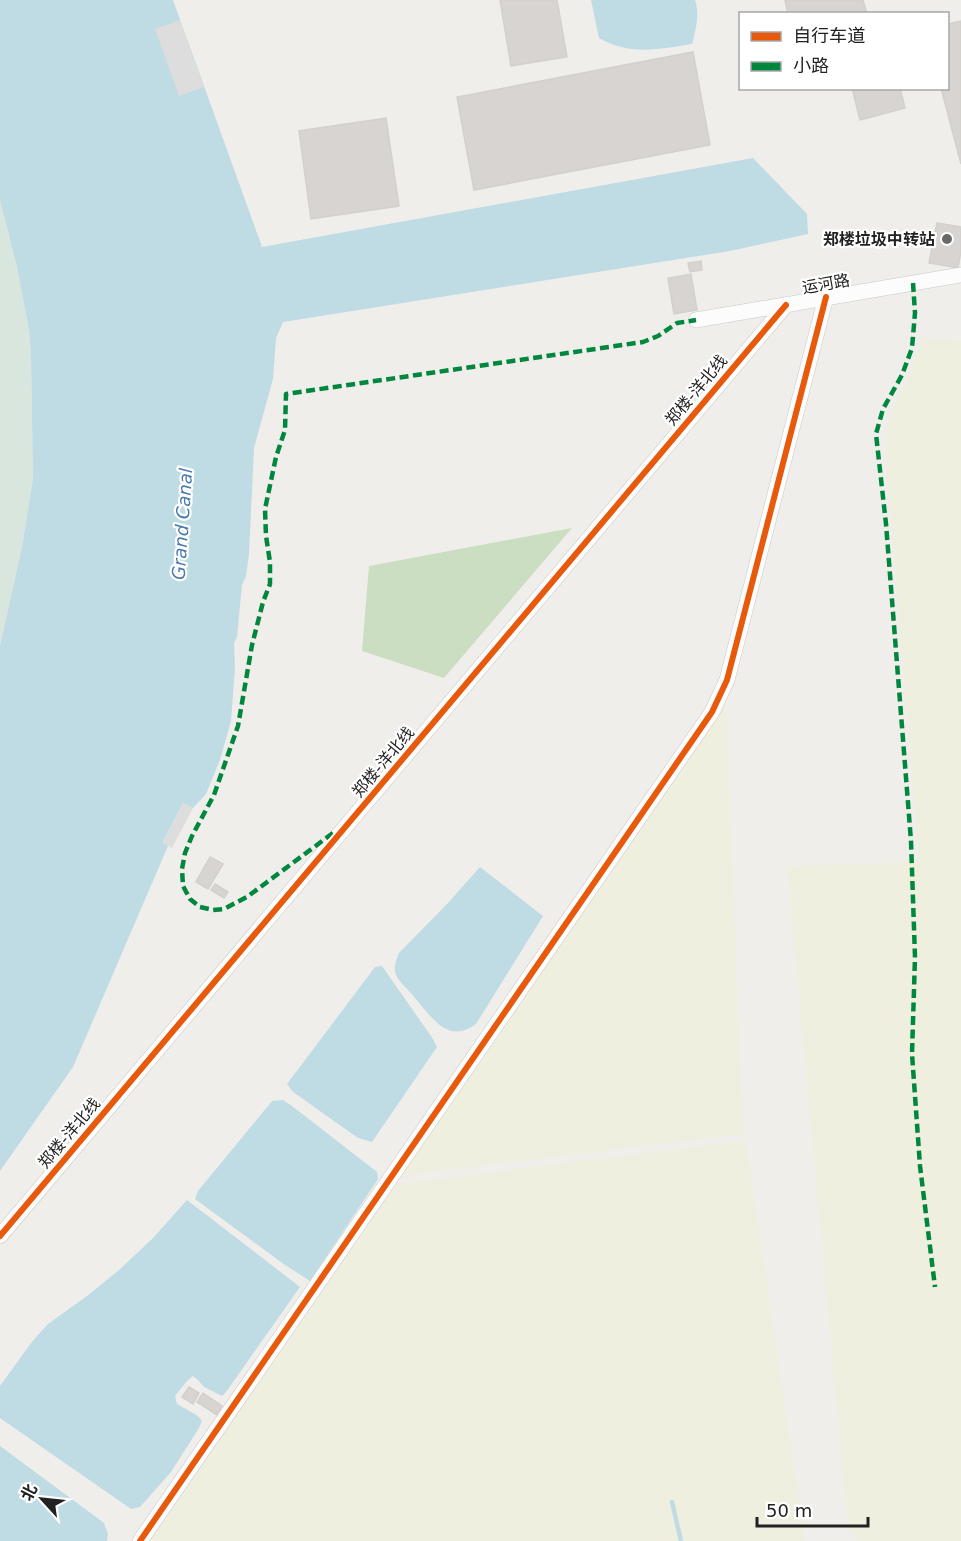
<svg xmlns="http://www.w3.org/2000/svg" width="961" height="1541" viewBox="0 0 961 1541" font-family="'DejaVu Sans','Noto Sans SC',sans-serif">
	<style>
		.farmland { fill: #efefdf }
		.forest { fill: #cbdec1 }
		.wetland { fill: #d9e6de }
		.water { fill: #bfdbe3 }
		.pier { fill: #dedddd }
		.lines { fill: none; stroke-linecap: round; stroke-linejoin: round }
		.stream { stroke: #bfdbe3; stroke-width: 4.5 }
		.building { fill: #d7d4d2; stroke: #d3d0cc; stroke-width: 1.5 }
		.minor-casing { stroke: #c9c8c7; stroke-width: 16 }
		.minor { stroke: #fdfcfc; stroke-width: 15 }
		.quiet { stroke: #00873e; stroke-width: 4.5; stroke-dasharray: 9 4.5; stroke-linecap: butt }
		.cycleway-casing { stroke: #fff; stroke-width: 10 }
		.cycleway { stroke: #e8590c; stroke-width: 6 }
		.poi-dot { fill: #6a6968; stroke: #fff; stroke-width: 2 }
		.labels { text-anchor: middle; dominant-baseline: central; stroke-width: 4.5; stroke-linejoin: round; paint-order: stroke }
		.poi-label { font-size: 16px; font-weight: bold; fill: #222; stroke: #fff; text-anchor: end }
		.street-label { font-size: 16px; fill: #222; stroke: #fff }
		.water-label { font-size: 18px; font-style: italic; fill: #4a7aab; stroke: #fff }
	</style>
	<rect width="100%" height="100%" fill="#f0eeeb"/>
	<!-- farmland -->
	<g class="farmland">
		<path d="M922,338L961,340V1541H859L848,1529L787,867L919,861L885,450L888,416L907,381Z"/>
		<path d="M726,701L743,1134L402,1175Z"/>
		<path d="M746,1141L805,1541H147L397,1184Z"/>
	</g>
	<!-- forest -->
	<path class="forest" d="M572,528L444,678L362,651L369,566Z"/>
	<!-- wetland -->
	<path class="wetland" d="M0,200L17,267L29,330L31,355L33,479L22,547L0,646Z"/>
	<!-- water -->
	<g class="water">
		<path d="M0,0H173L262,247L753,158L807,214L808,234L730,251L283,322L276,338L273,379L254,448L249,554L246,576L242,585L237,637L234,643L235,668L231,721L220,760L206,794L193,808L183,803L163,842L168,846L73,1067L0,1171V646L22,547L33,479L31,355L29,330L17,267L0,200Z"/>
		<path d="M591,0H695C700,14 696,29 692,44C660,49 629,56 599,38Z"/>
		<path d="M480,867L543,916L476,1024C447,1045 432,1017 414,997C409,990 400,983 396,975C393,968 396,960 399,953L448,903Z"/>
		<path d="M382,966L433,1039L437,1047L372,1142L358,1138L293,1092L287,1084L375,967Z"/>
		<path d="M283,1100L292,1106L377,1172L378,1179L310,1281L285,1265L195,1199L198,1191L272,1101Z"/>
		<path d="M187,1200L300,1287L226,1392L222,1396L204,1387L198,1380L193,1376L187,1381L175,1396L177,1404L198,1416L202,1421L199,1428L171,1472L140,1507L131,1509L0,1418V1386L31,1343L48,1324L87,1296L119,1270L153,1238Z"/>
		<path d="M0,1446L104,1523L108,1534L107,1541H0Z"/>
	</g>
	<!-- pier -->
	<g class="pier">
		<path d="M180,20L204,87L179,96L155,29Z"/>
		<path d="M183,803L193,808L172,848L163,843Z"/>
	</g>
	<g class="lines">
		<!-- stream -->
		<path class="stream" d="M672,1502L681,1541"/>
	</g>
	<!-- building -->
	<g class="building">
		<path d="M500,0H557L567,57L511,66Z"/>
		<path d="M785,0H863L867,14H788Z"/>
		<path d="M961,21V164L941,88H948V24Z"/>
		<path d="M693,52L710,145L474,190L457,97Z"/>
		<path d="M852,88H900L905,108L860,120Z"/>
		<path d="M386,118L399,206L311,219L299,131Z"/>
		<path d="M937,223L961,227V251L958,268L929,263Z"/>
		<path d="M701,261L702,270L690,272L688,263Z"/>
		<path d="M691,274L697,310L674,314L668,278Z"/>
		<path d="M210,857L223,864L208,889L196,882Z"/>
		<path d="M215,884L228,892L224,898L211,890Z"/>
		<path d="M189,1387L199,1393L193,1404L182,1397Z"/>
		<path d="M203,1393L222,1406L217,1415L197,1402Z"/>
	</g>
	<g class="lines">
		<defs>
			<g id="minor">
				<path d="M696,320L961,275"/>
				<path d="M0,1236L786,305"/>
				<path d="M140,1541L712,712L727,680L826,297"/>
			</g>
		</defs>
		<!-- minor casing -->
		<use href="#minor" class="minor-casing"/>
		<!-- minor -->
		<use href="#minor" class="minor"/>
		<!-- quiet -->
		<g class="quiet">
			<path d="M913,283L915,313L912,348L902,375L883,409L876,434L886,524L911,841L915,957L912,1054L920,1166L935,1287"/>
			<path d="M333,833L247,897L224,909L213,910L200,907L190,899L183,886L182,869L185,853L192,836L214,795L238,726L252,645L263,602L270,584V562L266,536L265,509L276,457L285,430L286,394L643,342L658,336L677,323L696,320"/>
		</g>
		<defs>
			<g id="cycleway">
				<path d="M0,1236L786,305"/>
				<path d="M140,1541L712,712L727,680L826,297"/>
			</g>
		</defs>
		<!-- cycleway casing -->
		<use href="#cycleway" class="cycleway-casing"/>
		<!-- cycleway -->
		<use href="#cycleway" class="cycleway"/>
	</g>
	<!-- markers -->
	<circle class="poi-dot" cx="947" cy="239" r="6"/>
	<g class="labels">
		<!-- poi labels -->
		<g class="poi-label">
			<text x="935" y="239">郑楼垃圾中转站</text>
		</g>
		<!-- street labels -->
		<g class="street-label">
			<text transform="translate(826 284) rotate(-10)">运河路</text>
			<text transform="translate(696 390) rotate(-50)">郑楼-洋北线</text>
			<text transform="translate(383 762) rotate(-50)">郑楼-洋北线</text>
			<text transform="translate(69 1133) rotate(-50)">郑楼-洋北线</text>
		</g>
		<!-- water labels -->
		<g class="water-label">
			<text transform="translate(182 524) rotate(-86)">Grand Canal</text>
		</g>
	</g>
	<!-- legend -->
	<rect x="739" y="12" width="210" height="78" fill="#ffffff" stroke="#a7a7a7" stroke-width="1.5"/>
	<rect x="751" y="32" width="30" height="9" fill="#e8590c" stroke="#a7a7a7" stroke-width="1.5"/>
	<text x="793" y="42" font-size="18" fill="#222222">自行车道</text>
	<rect x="751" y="62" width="30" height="9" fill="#00873e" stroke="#a7a7a7" stroke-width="1.5"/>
	<text x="793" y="72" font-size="18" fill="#222222">小路</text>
	<!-- north arrow -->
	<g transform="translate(42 1499) rotate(297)" stroke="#ffffff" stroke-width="4.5" paint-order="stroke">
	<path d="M0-4.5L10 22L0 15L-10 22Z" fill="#222222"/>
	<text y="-9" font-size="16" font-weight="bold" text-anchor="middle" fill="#222222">北</text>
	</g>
	<!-- scale -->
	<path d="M757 1517v9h111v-9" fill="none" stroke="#222222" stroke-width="3"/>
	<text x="766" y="1517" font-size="18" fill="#222222" stroke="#ffffff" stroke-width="4.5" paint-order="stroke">50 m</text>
</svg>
